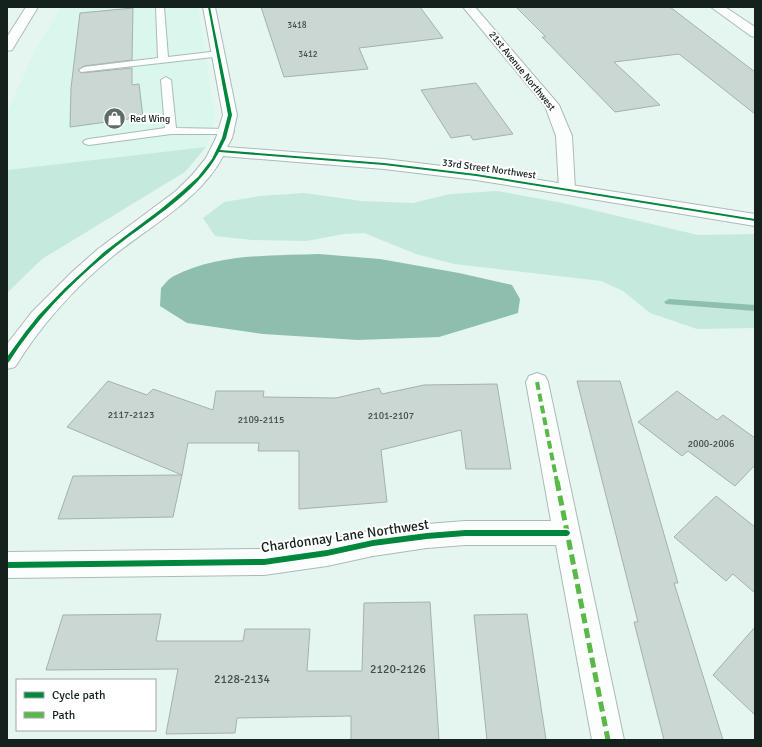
<svg xmlns="http://www.w3.org/2000/svg" width="762" height="747" viewBox="0 0 762 747" font-family="Signika,sans-serif">
	<style>
		.built { fill: #d9f7ec }
		.green { fill: #c6e9dd }
		.water { fill: #8ebeae }
		.lines { fill: none; stroke-linecap: round; stroke-linejoin: round }
		.stream { fill: #8ebeae; fill-rule: evenodd }
		.building { fill: #cad7d2; stroke: #a4b1ac }
		.lane-casing { stroke: #acbab5; stroke-width: 2 }
		.street-casing { stroke: #acbab5; stroke-width: 2 }
		.secondary-casing { stroke: #acbab5; stroke-width: 2 }
		.highway-casing { stroke: #acbab5; stroke-width: 2 }
		.lane { fill: #fbfefd; fill-rule: evenodd }
		.street { fill: #fbfefd; fill-rule: evenodd }
		.secondary { fill: #fbfefd; fill-rule: evenodd }
		.highway { fill: #fbfefd; fill-rule: evenodd }
		.quiet-far1 { stroke: #58b947; stroke-width: 4; stroke-dasharray: 8 4; stroke-linecap: butt }
		.quiet { stroke: #58b947; stroke-width: 5; stroke-dasharray: 10 5; stroke-linecap: butt }
		.cycleway-casing { stroke: #fff; stroke-width: 3 }
		.cycleway { fill: #00873e; fill-rule: evenodd }
		.labels { text-anchor: middle; dominant-baseline: central; stroke-width: 4; stroke-linejoin: round; paint-order: stroke }
		.far-number-label { font-size: 9px; fill: #424e4a }
		.far-street-label { font-size: 10px; fill: #15211c; stroke: #fff }
		.far-poi-label { font-size: 10px; fill: #15211c; stroke: #fff; text-anchor: start }
		.number-label { font-size: 10px; fill: #424e4a }
		.near-number-label { font-size: 12px; fill: #424e4a }
		.near-street-label { font-size: 14px; fill: #15211c; stroke: #fff }
	</style>
	<rect width="100%" height="100%" fill="#e5f6f0"/>
	<!-- built -->
	<path class="built" d="M61,7H198L214,111L213,131L206,147L7,170V113L33,55Z"/>
	<!-- green -->
	<g class="green">
		<path d="M206,147L185,172L42,259L7,293V170Z"/>
		<path d="M497,191L563,203L698,235L755,234V328L697,329L650,313L623,291L601,281L454,264L416,254L364,233L344,234L307,241L252,240L215,236L203,218L224,202L260,196L304,193L362,201L413,203L450,194Z"/>
	</g>
	<!-- water -->
	<path class="water" d="M319,254L380,259L459,273L512,285L520,299L518,313L439,337L358,340L263,334L187,323L160,306L161,288C165,284 169,278 174,276C218,253 272,256 319,254Z"/>
	<g class="lines">
		<!-- stream -->
		<path class="stream" d="M669,299L755,305V311L666,304L664,302Z"/>
	</g>
	<!-- building -->
	<g class="building">
		<path d="M261,7H420L443,38L359,48L368,69L284,77Z"/>
		<path d="M516,7H670L755,72V114L679,54L614,62L660,105L615,112L542,37H546Z"/>
		<path d="M133,8L132,60L84,66L78,70L81,73L132,68V85L139,84L143,117L70,127L71,88L80,13Z"/>
		<path d="M476,83L494,108L513,134L473,140L470,135L451,138L421,90Z"/>
		<path d="M108,381L147,395L153,389L213,410L216,391H264L263,397L336,398L379,388L382,394L424,385L497,384L511,469H466L461,430L381,450L387,502L299,509V451H258L259,443H188L182,475L67,427Z"/>
		<path d="M577,381H620L678,583H674L723,740H664L634,622H638Z"/>
		<path d="M677,391L717,420L723,415L755,438V465L735,486L688,451L682,456L638,422Z"/>
		<path d="M182,475L173,517L58,519L73,476Z"/>
		<path d="M716,496L755,527V593L733,574L726,581L674,537Z"/>
		<path d="M430,602L439,740H351V716L237,718L235,733L166,734L178,669L46,670L63,615L161,614L156,641H243L245,629H310L307,671H362L364,603Z"/>
		<path d="M527,614L546,740H487L474,615Z"/>
		<path d="M755,627V715L713,675Z"/>
	</g>
	<g class="lines">
		<defs>
			<g id="lane">
				<path d="M156,7H164L168,57L219,51L222,52V56L81,72L79,70L84,67L158,58Z"/>
				<path d="M166,77L171,80L176,128L228,129L234,132L232,134H171L89,145L85,144L83,142L85,140L89,139L165,128L161,80Z"/>
			</g>
			<g id="street">
				<path d="M463,7H475L559,105L572,136L575,189L573,193L567,194L561,193L559,189L556,136L545,106Z"/>
				<path d="M711,7H725L755,27V37L751,36Z"/>
				<path d="M537,373L545,376L548,382L624,740H592L556,545H465L427,548L373,556L327,566L264,575L7,578V552L264,549L327,540L373,530L427,524L465,521H551L526,382L529,376Z"/>
			</g>
			<path id="secondary" d="M203,7H215L237,115L232,138L227,147L384,159L476,170L755,214V226L476,180L384,169L223,156C202,198 149,227 113,256C75,287 41,325 15,367L7,369V344L32,312L72,272L98,249L176,191L193,174L206,158L216,138L223,115Z"/>
			<path id="highway" d="M26,7H38L12,50L7,51V37Z"/>
		</defs>
		<!-- lane casing -->
		<use href="#lane" class="lane-casing"/>
		<!-- street casing -->
		<use href="#street" class="street-casing"/>
		<!-- secondary casing -->
		<use href="#secondary" class="secondary-casing"/>
		<!-- highway casing -->
		<use href="#highway" class="highway-casing"/>
		<!-- lane -->
		<use href="#lane" class="lane"/>
		<!-- street -->
		<use href="#street" class="street"/>
		<!-- secondary -->
		<use href="#secondary" class="secondary"/>
		<!-- highway -->
		<use href="#highway" class="highway"/>
		<!-- quiet-far1 -->
		<path class="quiet-far1" d="M537,382L557,482"/>
		<!-- quiet -->
		<path class="quiet" d="M557,481L608,740"/>
		<defs>
			<g id="cycleway">
				<path d="M208,7H210L232,115L226,138L220,150L384,163L476,174L755,219V221L476,176L384,165L219,152C196,196 143,223 107,254C69,285 35,321 9,362L7,363V357L26,331L38,316L64,289L104,252L161,209L180,193L198,177L212,159L222,138L228,115Z"/>
				<path d="M465,530H567L569,531L570,533L569,535L567,536H465L427,539L373,546L327,556L264,565L7,568V562L264,559L327,550L373,540L427,533Z"/>
			</g>
		</defs>
		<!-- cycleway casing -->
		<use href="#cycleway" class="cycleway-casing"/>
		<!-- cycleway -->
		<use href="#cycleway" class="cycleway"/>
	</g>
	<!-- icons -->
	<defs>
		<symbol id="shop-disc" viewBox="-11 -11 22 22"><circle r="9.5" fill="#5e6c66" stroke="#fff"/><path d="M-5-2.5h2.3a2.7 3.5 0 0 1 5.4 0H5L5.5 6h-11ZM-1.5-2.5h3a1.5 2.3 0 0 0-3 0Z" fill="#fff"/></symbol>
	</defs>
	<g fill-rule="evenodd">
		<use href="#shop-disc" x="102" y="106" width="25" height="25"/>
	</g>
	<g class="labels">
		<!-- far-number labels -->
		<g class="far-number-label">
			<text x="297" y="25">3418</text>
			<text x="308" y="54">3412</text>
		</g>
		<!-- far-street labels -->
		<g class="far-street-label">
			<text transform="translate(522 71) rotate(51)">21st Avenue Northwest</text>
			<text transform="translate(489 169) rotate(8)">33rd Street Northwest</text>
		</g>
		<!-- far-poi labels -->
		<g class="far-poi-label">
			<text x="130" y="119">Red Wing</text>
		</g>
		<!-- number labels -->
		<g class="number-label">
			<text x="131" y="415">2117-2123</text>
			<text x="391" y="416">2101-2107</text>
			<text x="261" y="420">2109-2115</text>
			<text x="711" y="444">2000-2006</text>
		</g>
		<!-- near-number labels -->
		<g class="near-number-label">
			<text x="398" y="669">2120-2126</text>
			<text x="242" y="679">2128-2134</text>
		</g>
		<!-- near-street labels -->
		<g class="near-street-label">
			<text transform="translate(345 536) rotate(-8)">Chardonnay Lane Northwest</text>
		</g>
	</g>
	<!-- border -->
	<rect width="762" height="747" fill="none" stroke="#15211c" stroke-width="16"/>
	<!-- legend -->
	<rect x="16" y="679" width="140" height="52" fill="#ffffff" stroke="#a1a6a4"/>
	<rect x="24" y="692" width="20" height="6" fill="#00873e" stroke="#a1a6a4"/>
	<text x="52" y="699" font-size="12" fill="#15211c">Cycle path</text>
	<rect x="24" y="712" width="20" height="6" fill="#58b947" stroke="#a1a6a4"/>
	<text x="52" y="719" font-size="12" fill="#15211c">Path</text>
</svg>
